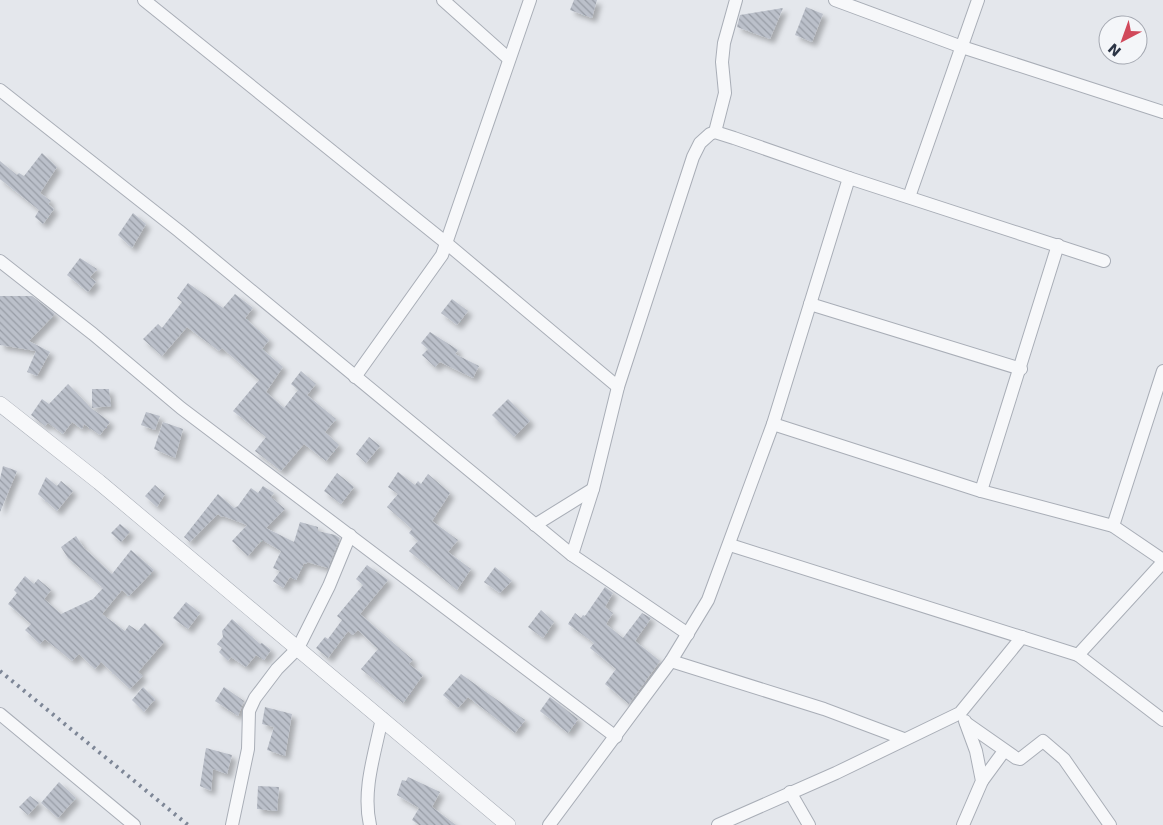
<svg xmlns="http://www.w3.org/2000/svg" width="1163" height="825" viewBox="0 0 1163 825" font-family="'DejaVu Sans',sans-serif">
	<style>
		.building { fill: url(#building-back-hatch); filter: url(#shadow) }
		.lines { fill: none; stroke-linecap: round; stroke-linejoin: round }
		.minor-casing { stroke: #a9aeb7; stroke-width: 14 }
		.tertiary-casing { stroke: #a9aeb7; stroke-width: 16 }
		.minor { stroke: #f7f8fa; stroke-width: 12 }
		.tertiary { stroke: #f7f8fa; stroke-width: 15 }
		.rail { stroke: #7d8696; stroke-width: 4; stroke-dasharray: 2.5 5; stroke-linecap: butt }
	</style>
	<defs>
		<pattern id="building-back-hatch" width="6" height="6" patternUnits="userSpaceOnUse" patternTransform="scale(1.25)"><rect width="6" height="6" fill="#bbc0ca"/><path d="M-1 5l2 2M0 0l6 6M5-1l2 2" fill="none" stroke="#989da6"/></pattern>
		<filter id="shadow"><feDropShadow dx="4.5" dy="4.5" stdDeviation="2.5" flood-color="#0004"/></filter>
	</defs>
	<rect width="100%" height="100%" fill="#e4e7ec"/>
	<!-- building -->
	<g class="building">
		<path d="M574,0H597L592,18L570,10Z"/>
		<path d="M806,7L823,14L812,42L795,35Z"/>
		<path d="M783,8L770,39L737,27L740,15Z"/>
		<path d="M42,153L57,167L40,193L51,201L48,204L54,209L43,224L35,217L39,210L0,179V161L17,175L19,173L24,176Z"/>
		<path d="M133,213L146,224L132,248L118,235Z"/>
		<path d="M80,258L97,269L90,277L96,282L88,292L67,275Z"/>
		<path d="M188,283L223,308L235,294L253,308L245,318L269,340L262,349L283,367L266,392L284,408L298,390L291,384L301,371L316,384L307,395L336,419L325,432L339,445L326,461L304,444L281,471L255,451L266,437L233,411L259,380L222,348L219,351L187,327L162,356L143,339L158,324L162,328L182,302L177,298Z"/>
		<path d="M0,296H32L55,314L29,341L50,352L37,376L27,372L36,351L0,345Z"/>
		<path d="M452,299L468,311L457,325L441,313Z"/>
		<path d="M430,332L458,350L455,354L479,366L473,378L440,362L435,367L422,355L428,349L421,343Z"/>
		<path d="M68,384L91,408L110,422L100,435L84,424L82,429L72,422L63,434L48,423L45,426L31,415L42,399L49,404Z"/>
		<path d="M92,389H109L111,406L92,408Z"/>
		<path d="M508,399L530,421L514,437L492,415Z"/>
		<path d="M146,412L160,416L155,430L141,425Z"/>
		<path d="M163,422L183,429L175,458L154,449Z"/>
		<path d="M369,437L380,446L366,463L356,454Z"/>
		<path d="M3,466L17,471L0,512V479Z"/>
		<path d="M398,472L415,485L418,481L421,484L428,474L450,493L432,521L458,540L448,552L471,569L457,590L409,551L418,541L409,533L412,529L387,507L398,494L388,487Z"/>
		<path d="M337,473L354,487L341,504L324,491Z"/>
		<path d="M46,477L57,486L61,481L73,491L57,511L38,494Z"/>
		<path d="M155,485L165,494L157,507L145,496Z"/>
		<path d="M263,486L274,493L271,497L285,509L266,528L294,542L300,522L318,527V531L335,535L340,538L328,568L307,562L306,564L304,563L296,580L290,577L283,588L273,581L280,571L273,568L281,551L262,540L248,556L232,541L247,525L223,516L222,517L218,514L190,542L184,537L218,494L234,508L238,506L251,488L258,493Z"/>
		<path d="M120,524L130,532L121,542L111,533Z"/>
		<path d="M76,536L84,548L112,574L131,550L154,570L129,596L122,590L102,614L125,631L129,625L138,631L145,623L164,642L138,672L143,676L130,689L101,662L95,669L79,654L72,661L45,639L40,644L25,630L31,624L8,604L17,593L14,590L25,576L34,584L38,579L51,590L44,599L61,614L93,599L103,588L68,558L61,547Z"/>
		<path d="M367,565L388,580L360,614L413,660L409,664L423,675L403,703L361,669L378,649L358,630L353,635L348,631L328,658L316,648L325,637L328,639L342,620L337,616L363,585L356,579Z"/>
		<path d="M495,567L512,581L500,593L484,582Z"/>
		<path d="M605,587L613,593L605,607L613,613L606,624L623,638L642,613L651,618L635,641L660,661L629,704L605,684L616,669L590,648L594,643L568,624L575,613L581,618L583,615L585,616Z"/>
		<path d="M186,602L200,613L188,629L173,618Z"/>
		<path d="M541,610L554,622L543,638L528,627Z"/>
		<path d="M232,619L260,644L262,643L271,650L264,660L256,655L246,667L231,657L228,661L219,652L222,648L217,644L223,637L222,631Z"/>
		<path d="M461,674L525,720L515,733L468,697L458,708L443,695Z"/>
		<path d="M143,687L155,699L144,712L132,700Z"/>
		<path d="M224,687L244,701L238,716L215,701Z"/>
		<path d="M550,697L578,719L568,733L540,711Z"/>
		<path d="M265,707L292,714L285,756L267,750L274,727L262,724Z"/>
		<path d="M206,748L232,755L227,774L213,769L211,791L200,786Z"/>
		<path d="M408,777L440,792L432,807L456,825H419L412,820L419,808L397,795L402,780L406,781Z"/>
		<path d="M59,782L76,798L58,818L41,803Z"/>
		<path d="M258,786L279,787L277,811L257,809Z"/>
		<path d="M30,796L39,803L28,815L19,807Z"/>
	</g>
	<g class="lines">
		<defs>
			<g id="minor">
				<path d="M144,0L445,242L618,387"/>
				<path d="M443,0L509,59"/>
				<path d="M835,0L962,47L1163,112"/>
				<path d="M0,90L179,231L572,555L688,634"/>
				<path d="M715,132L725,93L722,62L724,43L736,0"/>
				<path d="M909,197L978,0"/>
				<path d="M0,261L93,334L181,408L616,737"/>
				<path d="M810,304L1021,369"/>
				<path d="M355,377L442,255L530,0"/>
				<path d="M773,424L981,491L1113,526L1163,560"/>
				<path d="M981,491L1058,245"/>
				<path d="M535,525L593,489"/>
				<path d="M1113,526L1163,371"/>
				<path d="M730,545L1078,655L1163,720"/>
				<path d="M572,555L593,489L618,387L693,157L700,143L710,134L715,132L734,138L849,178L1104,261"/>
				<path d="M1078,655L1163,562"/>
				<path d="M671,661L824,709L904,739"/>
				<path d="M0,714L134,825"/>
				<path d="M966,723L1016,758L1020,759L1043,741L1064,759L1110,825"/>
				<path d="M982,781L1004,751"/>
				<path d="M790,792L809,825"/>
				<path d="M232,825L248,749L249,711L255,698L277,669L298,648L329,586L350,535"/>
				<path d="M370,825C362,790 375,753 382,718"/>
				<path d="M549,825L671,661L708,600L773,424L849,178"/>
				<path d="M718,825L836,773L960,713L1022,637"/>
				<path d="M963,825L982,781L976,751L965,721"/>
			</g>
			<path id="tertiary" d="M0,404L99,482L508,825"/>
		</defs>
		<!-- minor casing -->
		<use href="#minor" class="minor-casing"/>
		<!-- tertiary casing -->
		<use href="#tertiary" class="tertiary-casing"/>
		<!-- minor -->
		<use href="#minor" class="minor"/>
		<!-- tertiary -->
		<use href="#tertiary" class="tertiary"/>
		<!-- rail -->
		<path class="rail" d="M0,671L188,825"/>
	</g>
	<!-- north arrow -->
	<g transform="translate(1123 40) rotate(221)"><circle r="24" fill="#f4f6f9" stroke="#a4a8b1"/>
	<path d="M0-4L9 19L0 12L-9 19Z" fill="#d1495b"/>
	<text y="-8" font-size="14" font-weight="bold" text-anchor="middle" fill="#2b3445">N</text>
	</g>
</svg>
